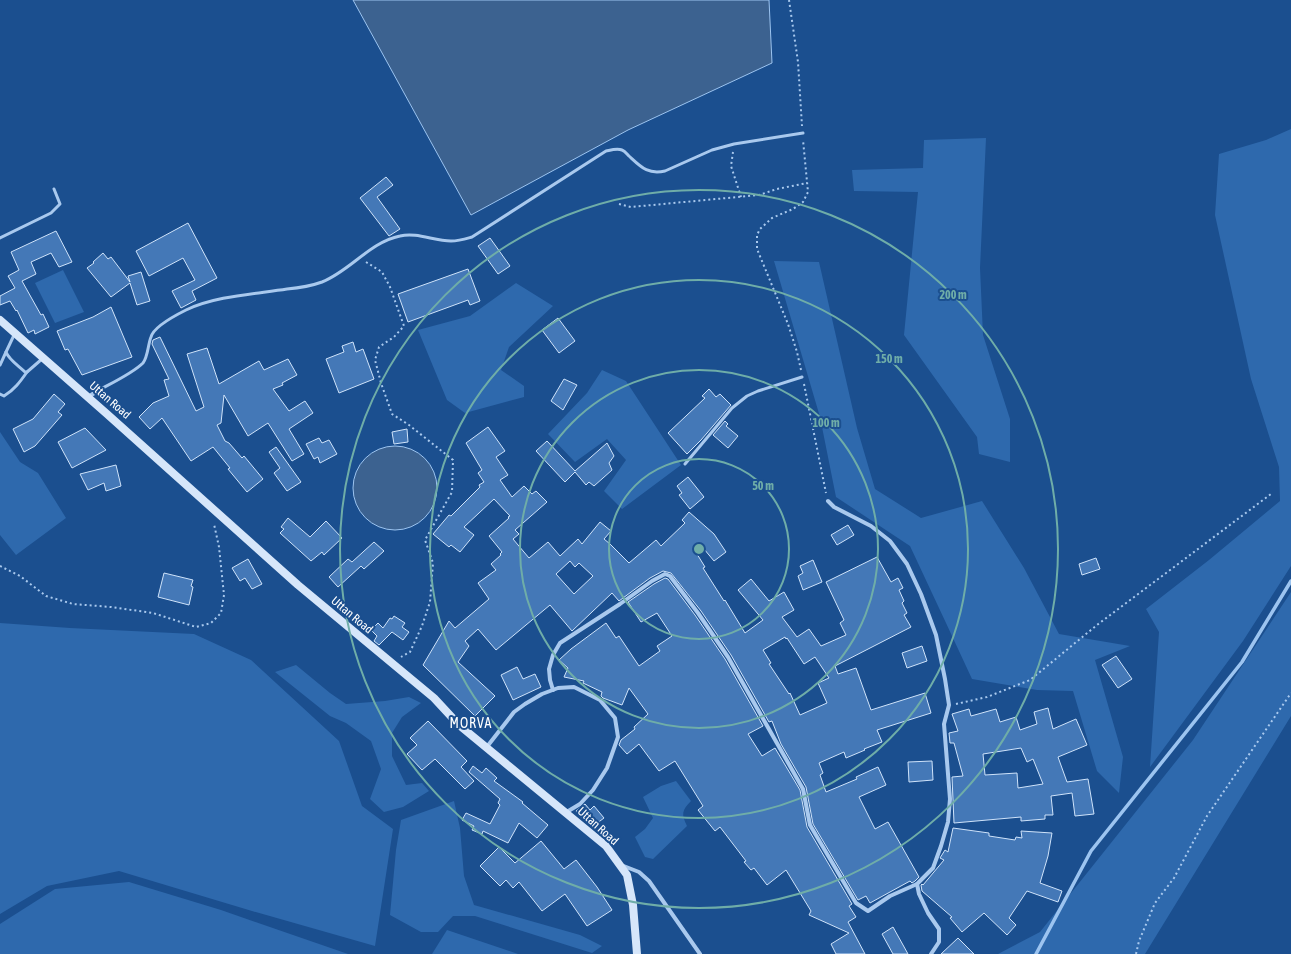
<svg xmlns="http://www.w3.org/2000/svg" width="1291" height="954" viewBox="0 0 1291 954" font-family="'Asap Condensed',sans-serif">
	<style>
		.green { fill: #2e69ad }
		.water { fill: #3c6290; stroke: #9cc4f0 }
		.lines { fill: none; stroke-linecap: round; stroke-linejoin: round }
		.stream { stroke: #9cc4f0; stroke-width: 3.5 }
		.building { fill: #4478b7; stroke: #cfe3fa; fill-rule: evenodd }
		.path { stroke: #a9c9ee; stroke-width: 2; stroke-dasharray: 2 3; stroke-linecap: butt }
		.lane { stroke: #a9c9ee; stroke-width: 3 }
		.street { stroke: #a9c9ee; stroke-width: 4 }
		.secondary { stroke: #d6e6fa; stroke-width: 8 }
		.ring { fill: none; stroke: #6fada8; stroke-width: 2 }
		.labels { text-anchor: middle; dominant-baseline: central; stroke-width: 4; stroke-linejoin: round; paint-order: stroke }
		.street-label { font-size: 12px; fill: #fff; stroke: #1b4f8f }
		.quarter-label { font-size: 14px; letter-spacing: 1px; fill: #fff; stroke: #1b4f8f }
		.centre { fill: #6fada8; stroke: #1b4f8f; stroke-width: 2 }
		.ring-label { font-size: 12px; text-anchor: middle; font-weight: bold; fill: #6fada8; stroke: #1b4f8f; stroke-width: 4; stroke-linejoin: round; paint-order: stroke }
	</style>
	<rect width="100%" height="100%" fill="#1b4f8f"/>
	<!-- green -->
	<g class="green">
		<path d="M1291,129V566L1243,641L1150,767L1159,632L1146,609L1209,560L1280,501L1279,467L1251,379L1215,215L1219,154L1266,140Z"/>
		<path d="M986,138L980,268L983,335L1010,419V462L979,454L977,437L904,335L918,192L854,191L852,170L923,168L924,140Z"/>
		<path d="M774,261L819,262L857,428L875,489L921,518L982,501L1024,568L1059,634L1130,646L1095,660L1123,757L1119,793L1097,771L1073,691L1037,690L972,679L946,623L910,546L836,497L820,417Z"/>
		<path d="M63,270L84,312L55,323L35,283Z"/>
		<path d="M516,283L553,306L509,347L501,370L524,386V397L465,413L447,400L418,330L470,316Z"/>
		<path d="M602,370L626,381L681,465L622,509L604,491L626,460L607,439L575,462L548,434L587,393Z"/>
		<path d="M0,432L20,462L38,473L66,518L16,555L0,535Z"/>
		<path d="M1291,592V716L1145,954H998L1040,932L1193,740Z"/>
		<path d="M0,623L70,628L194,634L251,660L339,741L362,806L393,829L375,946L252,911L119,871L47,886L0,914Z"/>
		<path d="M296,665L330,693L346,704L385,701L409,697L421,703L402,717L392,733V756L406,785L422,783L429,791L403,807L384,812L370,799L381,769L371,741L346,723L330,716L275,672Z"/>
		<path d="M676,781L691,801C682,810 681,814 687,826L653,859L645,857L635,837L645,829L653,818L643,797L661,786Z"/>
		<path d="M454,801L460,828L464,876L474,905L580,935L602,946L592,953L475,916H453L438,932H421L390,915L396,850L401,820Z"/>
		<path d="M129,882L221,910L348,954H0V924L55,889Z"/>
		<path d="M447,930L518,954H432Z"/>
	</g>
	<!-- water -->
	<g class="water">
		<path d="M353,0H769L772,63L628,130L471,215Z"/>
		<circle cx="395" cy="488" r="42"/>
	</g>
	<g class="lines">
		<!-- stream -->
		<path class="stream" d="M1036,954L1091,851L1242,662L1291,581"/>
	</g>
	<!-- building -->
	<g class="building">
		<path d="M386,177L393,185L377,197L400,229L389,236L360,198Z"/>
		<path d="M188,223L217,278L192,291L196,300L181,308L172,291L195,280L183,258L149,276L136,251Z"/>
		<path d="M56,231L72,262L59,267L51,253L31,262L36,274L22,281L41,315L43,314L49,327L35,334L34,330L28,333L17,310L16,311L10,301L0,305V296L15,288L8,276L19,270L11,252Z"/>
		<path d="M490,238L510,266L498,274L478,246Z"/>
		<path d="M103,253L108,259L111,257L130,282L128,276L141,272L150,301L137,305L130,283L111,297L87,268L94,263L93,262Z"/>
		<path d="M468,269L480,301L470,305L468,300L408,322L398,294Z"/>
		<path d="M111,307L132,357L82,375L68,349L65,350L57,331L93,317Z"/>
		<path d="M558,318L575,341L559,353L542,330Z"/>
		<path d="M160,337L196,411L204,407L187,354L207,348L219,384L259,361L264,370L288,359L297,375L282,383L283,385L273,389L289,411L305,401L313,413L289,429L304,454L292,461L268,423L248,436L224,395L221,423L217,425L225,441L229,443L242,458L244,456L263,479L247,492L228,469L230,468L213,447L191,461L162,418L150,429L139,417L153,403L169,396L164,380L169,379L152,344L153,340Z"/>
		<path d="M353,342L356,352L363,349L374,379L339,393L326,359L344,352L342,346Z"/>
		<path d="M564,379L577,385L563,410L551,401Z"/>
		<path d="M709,389L716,397L720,394L731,405L701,440L687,454L668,433L705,398L702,396Z"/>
		<path d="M54,394L65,404L58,412L62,415L35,446L24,452L13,429L33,419Z"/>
		<path d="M725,421L728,424L726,426L738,436L728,448L713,435Z"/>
		<path d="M488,427L505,451L496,457L508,475L500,480L512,497L524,486L532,494L536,491L547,502L515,530L519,534L513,539L529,558L548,542L560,556L578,539L582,544L600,522L611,531L604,539L610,544L629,563L656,540L661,546L685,523L682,520L689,512L714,534L726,552L714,561L704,549L697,554L705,567L703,568L724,601L725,600L745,633L763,620L738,590L751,579L769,601L784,592L794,610L782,617L797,637L809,629L821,646L846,635L840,623L844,620L826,582L877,557L891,582L898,578L903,588L899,590L904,601L902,603L907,613L904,615L911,627L835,666L838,674L856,668L871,710L925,693L931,713L877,730L882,742L864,749L865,750L846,758L844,752L819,763L823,773L820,775L826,792L857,779L856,777L878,767L886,785L859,797L875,829L888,822L919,877L915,881L912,883L910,881L870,903L866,896L858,900L813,824L806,787L781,744L772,721L769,722L731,655L701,611L671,573L663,571L650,578L619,601L612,593L572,631L550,605L496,650L478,629L465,641L469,646L458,662L495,696L475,716L423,665L449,621L455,628L489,599L478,583L496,570L491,564L501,555L500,554L502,552L489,536L509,518L508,517L510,516L494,499L464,527L474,535L460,552L451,545L449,547L433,534L449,515L451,516L480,487L479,485L484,482L478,473L482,470L466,443ZM570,561L575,567L579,563L593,576L574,594L556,574ZM785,637L786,639L787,638L804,664L815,657L829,678L818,683L827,703L800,715L790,693L789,694L769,664L771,663L763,650Z"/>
		<path d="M85,428L106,450L72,468L58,442Z"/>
		<path d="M407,429L408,442L394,444L392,432Z"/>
		<path d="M319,438L322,443L329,440L337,454L320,463L318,457L314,459L306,444Z"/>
		<path d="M547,441L575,471L607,443L614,456L609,463L612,470L594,486L589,482L586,485L575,472L565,482L536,451Z"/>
		<path d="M276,447L301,482L287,491L274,473L280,468L269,452Z"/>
		<path d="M116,465L121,486L106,491L104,483L88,490L80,474Z"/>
		<path d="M688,477L704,497L690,509L679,495L682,493L677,486Z"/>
		<path d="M288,518L310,537L326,521L342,538L324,555L322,552L311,561L280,533L284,529L281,527Z"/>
		<path d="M848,525L854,535L837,545L831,535Z"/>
		<path d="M374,542L384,551L364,569L361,566L338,587L329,577L348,559L352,562Z"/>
		<path d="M1096,558L1100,569L1082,575L1079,564Z"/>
		<path d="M248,559L262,584L252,589L245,578L240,581L232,568Z"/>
		<path d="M813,560L822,582L803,590L798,576L803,573L800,566Z"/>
		<path d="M164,573L193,580L191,586L193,587L189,605L158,597Z"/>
		<path d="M665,578L668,579L695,615L725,659L763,726L748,734L762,756L775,748L800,790L807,827L852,904L849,906L856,917L848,922L865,954H836L831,944L849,933L809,915L811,911L786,870L767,885L754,868L751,870L744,862L746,861L720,827L715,831L698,810L703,806L675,761L659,771L639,744L627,754L619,745L621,740L635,729L634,727L648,714L629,688L622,705L603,698L601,696L602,692L583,683L584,681L564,677L568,668L559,660L571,649L606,623L616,638L619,636L639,666L660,651L657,646L672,636L657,613L641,622L628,602L654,584Z"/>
		<path d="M394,616L405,623L402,627L409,632L403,640L392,632L379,645L374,641L377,636L371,630L378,623L383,628L390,618L392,619Z"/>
		<path d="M922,646L927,661L907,668L902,653Z"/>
		<path d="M1116,656L1132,679L1118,688L1102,665Z"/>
		<path d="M517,667L523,679L535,674L541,687L513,700L501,675Z"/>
		<path d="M1048,708L1053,729L1076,719L1087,745L1058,757L1067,782L1088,779L1094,814L1075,816L1072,793L1051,796L1053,815H1045V819L1021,821V817L954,823L952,777L963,776L954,743H950L949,733L958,731L952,714L969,709L971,716L996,709L1000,722L1016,717L1020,730L1037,724L1034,712ZM1021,748L1027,762L1033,759L1043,784L1018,788L1017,773L985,775L983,754Z"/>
		<path d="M428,721L467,761L461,767L474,781L465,789L435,759L422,770L407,754L417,745L410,738Z"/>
		<path d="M932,761L933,780L909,782L908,762Z"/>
		<path d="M473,766L482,773L486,768L497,778L494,781L523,802L522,803L548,825L537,838L519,823L508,843L483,831L482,834L472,830L474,826L462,820L466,813L490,824L500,805L498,803L500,799L469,772Z"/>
		<path d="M585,804L590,810L594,806L604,818L592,827L585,821L576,811Z"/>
		<path d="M953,828L989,833V836L1015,840L1016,837L1022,838L1021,831L1052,833L1048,856L1040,883L1062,891L1058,902L1027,891L1009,918L1016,925L1007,935L984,913L962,932L950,918L952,917L922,891L921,885L922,884L923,885L944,860L940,858L945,850L948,852Z"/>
		<path d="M541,841L564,869L576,860L597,887L612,910L587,926L565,894L542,911L519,882L513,888L506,880L500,886L480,866L499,847L515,863Z"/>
		<path d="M893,927L908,954H893L882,934Z"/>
		<path d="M958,938L974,954H941Z"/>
	</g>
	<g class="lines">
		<!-- path -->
		<g class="path">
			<path d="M789,0L798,62L802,126"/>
			<path d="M733,152L731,166L741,197"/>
			<path d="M619,204L631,207L759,195L777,189L807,183"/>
			<path d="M366,262L382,272L390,287L404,326L394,337L379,347L375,360L381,383L392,414L409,425L453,460L452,492L425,540L433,563L430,602L422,626L410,652L401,657"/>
			<path d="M801,370L797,352L788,324L757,249V235L760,229L772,218L793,209L803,202L808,192L803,140"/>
			<path d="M804,384L826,493"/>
			<path d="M0,566L20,576L46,596L73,604L111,607L153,613L196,627L211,623L221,613L224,595L219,547L214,524"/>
			<path d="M956,704L987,697L1030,680L1097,625L1271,494"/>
			<path d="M1136,954L1139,941L1155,903L1174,878L1207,816L1291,693"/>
		</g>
		<!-- lane -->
		<g class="lane">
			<path d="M0,238L51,213L60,204L54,189"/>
			<path d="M15,333L6,352C9,360 19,366 25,372H27L42,359"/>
			<path d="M0,365L6,352"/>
			<path d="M99,390C112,383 133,373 143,363C148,357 148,344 151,337C154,326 176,315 186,310C215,296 255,294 287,289C299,288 311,286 322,282C350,271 370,242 400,236C417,232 434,241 451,241C459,241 465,239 472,237L606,151C611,150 617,148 622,150C625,151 627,154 629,156C641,167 648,175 665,171L712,150L734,144L803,133"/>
			<path d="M0,394L4,396C14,390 20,382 27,372"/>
			<path d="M685,464L732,408L747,396L758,391L802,377"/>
		</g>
		<!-- street -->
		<g class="street">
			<path d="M88,397L99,390"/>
			<path d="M828,501L834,507L871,526L890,541L907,564L921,594L936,635L945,679L949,705L944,724L950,799L948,822L941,846L933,868L917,884L919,894L928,913L939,929V942L931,954"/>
			<path d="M553,690L550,680L549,669L553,655L560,643L620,604L652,581L665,574L670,576L698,613L728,657L803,789L810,825L856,903L868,911L890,896L917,884"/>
			<path d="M486,748L514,712L525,704L542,694L558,688L574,687L600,700L615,718L618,737L607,768L593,790L580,804L565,813"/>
			<path d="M621,865L639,872L649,881L700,954"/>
		</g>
		<!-- secondary -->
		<path class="secondary" d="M0,320L107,414L298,585L434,698L459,725L606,846L627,875L633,905L637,954"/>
	</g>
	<!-- distance rings -->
	<g class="ring">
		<circle cx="699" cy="549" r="90"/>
		<circle cx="699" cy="549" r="179"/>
		<circle cx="699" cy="549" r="269"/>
		<circle cx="699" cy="549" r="359"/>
	</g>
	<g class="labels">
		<!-- street labels -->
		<g class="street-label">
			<text transform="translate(110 400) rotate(41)">Uttan Road</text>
			<text transform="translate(352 615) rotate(40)">Uttan Road</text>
			<text transform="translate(598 826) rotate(42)">Uttan Road</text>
		</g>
		<!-- quarter labels -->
		<g class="quarter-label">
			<text x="471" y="723">MORVA</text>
		</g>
	</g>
	<circle cx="699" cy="549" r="6" class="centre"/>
	<g class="ring-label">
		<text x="953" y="299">200 m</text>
		<text x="889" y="363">150 m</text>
		<text x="826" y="427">100 m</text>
		<text x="763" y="490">50 m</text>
	</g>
</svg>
